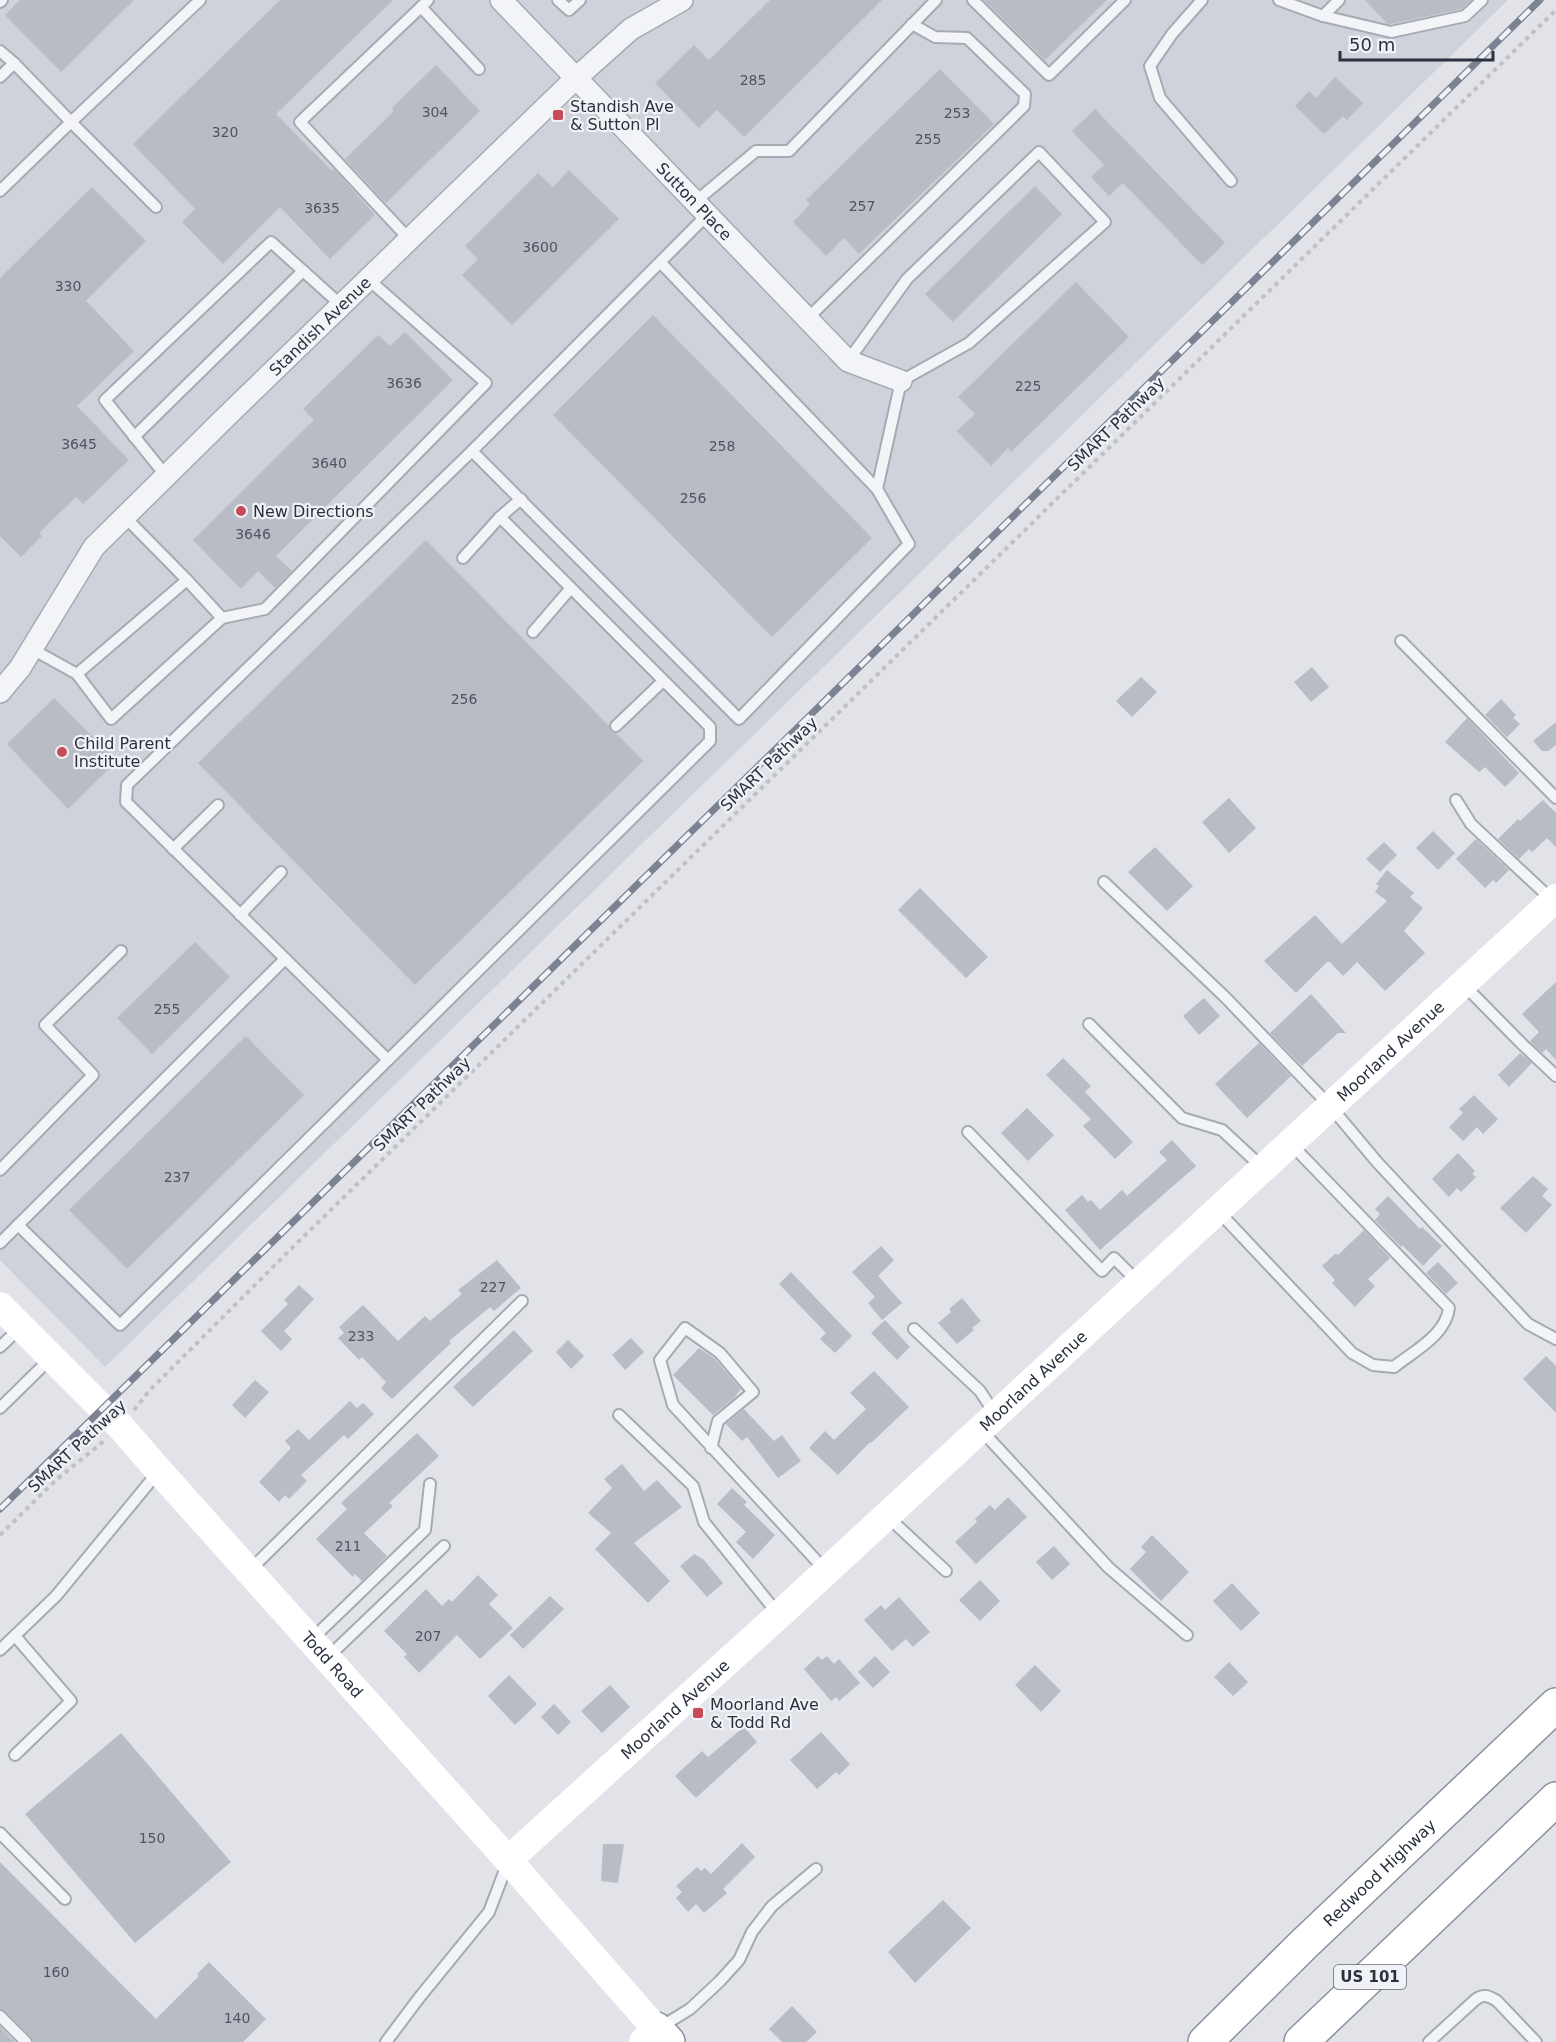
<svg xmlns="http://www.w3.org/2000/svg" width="1556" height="2042" viewBox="0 0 1556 2042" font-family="'DejaVu Sans',sans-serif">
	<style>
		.built { fill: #cfd2da }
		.building { fill: #b8bcc5 }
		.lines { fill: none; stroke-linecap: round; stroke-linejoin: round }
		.lane-casing { stroke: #a6aab3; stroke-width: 14 }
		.street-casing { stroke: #a6aab3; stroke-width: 24 }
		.highway-casing { stroke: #89909e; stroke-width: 36 }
		.path { stroke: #bfc1c7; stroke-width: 4; stroke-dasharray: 4.5 4.5; stroke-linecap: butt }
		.lane { stroke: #f3f4f7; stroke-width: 10 }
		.street { stroke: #f3f4f7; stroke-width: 21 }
		.secondary { stroke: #fff; stroke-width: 28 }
		.highway { stroke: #fff; stroke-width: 33 }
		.rail-casing { stroke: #7b8291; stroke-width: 7 }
		.rail { stroke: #f0f2f6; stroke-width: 4.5; stroke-dasharray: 14; stroke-linecap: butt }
		.poi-dot { fill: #c74c59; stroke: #f0f2f6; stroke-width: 2 }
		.labels { text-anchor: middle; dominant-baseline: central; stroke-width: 4.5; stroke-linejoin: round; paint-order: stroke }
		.number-label { font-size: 14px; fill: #4e5460 }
		.shield { fill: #f0f2f6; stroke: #656b76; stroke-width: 1.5 }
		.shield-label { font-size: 15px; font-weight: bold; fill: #2a313f }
		.poi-label { font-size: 16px; fill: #2a313f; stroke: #f0f2f6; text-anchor: start }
		.street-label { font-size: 16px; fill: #2a313f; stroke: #f0f2f6 }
	</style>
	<rect width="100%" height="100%" fill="#e1e3e9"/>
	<!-- built -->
	<path class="built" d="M0,0H1508L105,1367L0,1260Z"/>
	<!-- building -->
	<g class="building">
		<path d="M20,0H134L61,72L5,15Z"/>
		<path d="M280,0H393L276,114L332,171L334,169L375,215L330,259L280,207L223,264L182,222L195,209L133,144Z"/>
		<path d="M770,0H882L744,137L717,110L699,128L655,83L694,45L709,60Z"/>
		<path d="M984,0H1107L1045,60Z"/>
		<path d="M1365,0H1471L1461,9L1391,24H1388Z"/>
		<path d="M436,65L480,111L386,203L345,159L394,111L392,108Z"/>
		<path d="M940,69L994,124L859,254L844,238L826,256L793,222L810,204L806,200Z"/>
		<path d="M1335,77L1363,103L1347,120L1343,116L1324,134L1295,106L1309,91L1316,98Z"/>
		<path d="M1095,109L1225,243L1202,265L1123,183L1109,196L1091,177L1104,165L1072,131Z"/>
		<path d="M569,170L619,219L512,325L462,275L478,259L465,246L538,173L553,187Z"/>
		<path d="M1035,186L1062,214L953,322L925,294Z"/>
		<path d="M92,187L146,241L86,301L134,351L77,406L129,460L83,504L76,497L39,533L42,536L21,557L0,536V278Z"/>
		<path d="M1076,282L1129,337L1011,452L1008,448L991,466L957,431L975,414L958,397Z"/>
		<path d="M653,315L872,538L772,637L553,415Z"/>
		<path d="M405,332L453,380L276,556L292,571L275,588L258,571L241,589L193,540L314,420L303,409L378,335L390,346Z"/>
		<path d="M426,540L609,726L611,732L616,733L643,761L415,985L198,763Z"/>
		<path d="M1312,667L1329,687L1311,702L1294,682Z"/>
		<path d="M1141,677L1157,692L1132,717L1116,701Z"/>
		<path d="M54,698L117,761L68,809L7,744Z"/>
		<path d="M1501,699L1516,715L1513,718L1520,724L1507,737L1485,715Z"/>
		<path d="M1467,718L1519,773L1505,787L1485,767L1479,772L1445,742Z"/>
		<path d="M1556,722V745L1548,751H1542L1533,741Z"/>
		<path d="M1229,798L1256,828L1229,853L1202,822Z"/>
		<path d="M1543,800L1556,813V847L1547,838L1532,852L1529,849L1519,859L1498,839L1518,819L1520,821Z"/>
		<path d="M1433,831L1455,853L1438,870L1416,848Z"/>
		<path d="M1476,839L1509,870L1496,883L1493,880L1485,888L1456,859Z"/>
		<path d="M1384,842L1397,855L1380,872L1366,859Z"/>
		<path d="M1155,847L1193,886L1167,911L1128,872Z"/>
		<path d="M1387,870L1414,893L1410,897L1423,908L1404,931L1425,953L1385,991L1357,962L1343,976L1330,962H1327L1296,993L1264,961L1315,915L1342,944L1387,901L1375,892L1379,886L1376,884Z"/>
		<path d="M920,888L988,957L966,978L898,910Z"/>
		<path d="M195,942L230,977L152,1054L117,1018Z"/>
		<path d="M1556,982V1060L1546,1049L1542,1053L1530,1041L1539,1032L1522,1014Z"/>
		<path d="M1311,994L1346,1033H1338L1302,1066L1270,1033Z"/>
		<path d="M1204,998L1220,1016L1199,1035L1183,1016Z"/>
		<path d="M246,1036L304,1095L127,1269L69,1210Z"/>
		<path d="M1259,1043L1291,1076L1247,1118L1215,1084Z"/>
		<path d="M1520,1053L1532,1063L1509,1087L1498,1075Z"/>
		<path d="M1063,1058L1091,1086L1085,1092L1133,1142L1115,1159L1083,1126L1091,1119L1046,1075Z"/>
		<path d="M1474,1095L1498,1119L1483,1134L1477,1127L1463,1141L1449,1127L1463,1113L1459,1109Z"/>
		<path d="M1027,1108L1054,1135L1028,1161L1001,1133Z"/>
		<path d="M1172,1140L1196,1166L1100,1250L1065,1210L1082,1195L1088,1202L1091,1200L1100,1210L1122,1190L1127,1196L1167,1160L1159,1152Z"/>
		<path d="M1458,1153L1475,1171L1472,1174L1476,1177L1461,1192L1457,1188L1449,1197L1432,1179Z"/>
		<path d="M1533,1176L1548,1189L1542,1196L1552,1205L1526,1233L1500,1208Z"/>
		<path d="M1388,1196L1420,1229L1422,1227L1442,1246L1423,1266L1402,1245L1401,1247L1375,1220L1380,1214L1375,1209Z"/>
		<path d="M1364,1230L1390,1258L1368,1279L1375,1286L1355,1307L1332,1283L1335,1280L1322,1266L1336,1253L1338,1255Z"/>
		<path d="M881,1246L894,1260L878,1276L902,1303L882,1320L868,1303L875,1297L852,1272Z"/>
		<path d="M497,1260L521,1288L494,1311L490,1307L449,1341L451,1343L392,1399L381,1388L386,1382L362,1357L359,1360L338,1338L344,1333L339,1327L363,1305L398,1341L425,1316L430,1321L462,1294L458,1290Z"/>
		<path d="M1438,1262L1458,1283L1446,1294L1426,1273Z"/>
		<path d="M791,1272L852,1336L835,1353L820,1339L826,1333L779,1284Z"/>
		<path d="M299,1285L314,1299L284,1331L292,1339L281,1351L261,1331L288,1304L284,1300Z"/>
		<path d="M962,1298L981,1321L972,1328L974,1330L957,1344L938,1323L951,1312L949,1309Z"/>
		<path d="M885,1320L910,1347L897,1360L871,1333Z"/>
		<path d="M514,1330L533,1351L473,1407L453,1387Z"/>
		<path d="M631,1338L644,1352L625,1370L612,1355Z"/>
		<path d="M568,1340L584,1356L571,1369L556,1352Z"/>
		<path d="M699,1348L715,1359L741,1389L734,1398L713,1415L673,1375Z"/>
		<path d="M1546,1356L1556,1366V1413L1523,1379Z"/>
		<path d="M874,1371L909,1407L871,1443L870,1442L838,1475L809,1448L825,1431L834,1440L866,1409L850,1393Z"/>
		<path d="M255,1380L269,1392L245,1418L232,1405Z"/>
		<path d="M350,1401L357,1408L363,1403L374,1414L348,1439L344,1435L301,1475L307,1481L289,1499L285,1495L279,1502L259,1482L291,1448L285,1441L298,1429L309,1440Z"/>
		<path d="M744,1409L774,1441L782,1435L801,1461L778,1478L747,1437L742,1441L726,1424Z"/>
		<path d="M417,1433L439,1456L389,1503L393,1506L364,1533L387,1556L362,1581L355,1574L353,1577L316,1539L347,1509L341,1503Z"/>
		<path d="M622,1464L644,1491L657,1480L682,1507L634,1543L670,1581L648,1603L595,1549L611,1533L588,1513L612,1488L604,1479Z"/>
		<path d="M732,1488L747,1502L744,1505L775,1535L753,1559L736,1542L746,1532L717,1504Z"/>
		<path d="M1008,1497L1027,1517L976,1564L955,1542L977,1522L975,1519L990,1505L995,1510Z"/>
		<path d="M1152,1535L1189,1572L1161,1601L1130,1569L1146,1552L1141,1547Z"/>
		<path d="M1054,1546L1070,1564L1052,1580L1036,1562Z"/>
		<path d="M694,1554L703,1559L723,1583L707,1597L680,1566Z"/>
		<path d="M478,1575L498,1595L489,1604L513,1628L480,1659L457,1635L419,1673L404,1657L407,1654L384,1631L426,1589L442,1606L449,1599L452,1602Z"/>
		<path d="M980,1580L1000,1601L980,1621L959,1600Z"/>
		<path d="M1232,1583L1260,1613L1241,1631L1213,1601Z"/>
		<path d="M550,1596L564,1609L523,1649L510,1635Z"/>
		<path d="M899,1597L930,1632L913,1647L906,1639L892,1651L864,1620L881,1605L885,1610Z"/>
		<path d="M818,1656L822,1660L827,1656L834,1664L839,1659L860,1683L839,1701L836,1697L831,1701L804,1669Z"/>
		<path d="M875,1656L890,1672L873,1688L858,1672Z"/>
		<path d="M1229,1662L1248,1682L1233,1696L1214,1677Z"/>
		<path d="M1035,1665L1061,1691L1041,1712L1015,1685Z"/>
		<path d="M509,1675L537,1704L515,1725L488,1696Z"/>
		<path d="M610,1685L630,1707L602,1733L581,1711Z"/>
		<path d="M554,1704L571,1722L558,1735L541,1717Z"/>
		<path d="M744,1727L757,1742L696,1798L675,1776L702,1751L708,1757Z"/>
		<path d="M821,1732L850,1764L839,1775L836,1772L817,1789L790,1760Z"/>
		<path d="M121,1733L231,1862L135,1943L25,1814Z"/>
		<path d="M742,1843L755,1857L723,1889L727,1893L704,1913L696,1904L688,1912L676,1898L682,1892L676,1886L697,1867L701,1871L705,1868L711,1874Z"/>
		<path d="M603,1844H624L618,1883L601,1881Z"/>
		<path d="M0,1862L156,2019L199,1976L197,1974L209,1962L266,2019L243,2042H33L31,2037L5,2011L0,2009Z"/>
		<path d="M943,1900L971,1928L915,1983L888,1952Z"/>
		<path d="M792,2006L817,2032L806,2042H782L769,2029Z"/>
		<path d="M0,2027L15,2042H0Z"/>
	</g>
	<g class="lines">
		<defs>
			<g id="lane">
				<path d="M428,0L421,7L479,69"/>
				<path d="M558,0L569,10L580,0"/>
				<path d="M973,0L1049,75L1125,0"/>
				<path d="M1202,0L1172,34L1150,66L1160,98L1231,181"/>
				<path d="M1279,0L1323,16L1339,0"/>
				<path d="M0,2L2,0"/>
				<path d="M1323,16L1391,32L1465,16L1482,0"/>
				<path d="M0,51L14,63"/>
				<path d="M0,77L14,63L71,122L0,191"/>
				<path d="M695,202L756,151H789L936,0"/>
				<path d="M156,207L71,122L200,0"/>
				<path d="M409,239L300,122L421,7"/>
				<path d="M660,262L877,489L909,544L739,719L472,451L707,215"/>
				<path d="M807,319L1024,106L1025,94L967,38L935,37L912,24"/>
				<path d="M848,361L907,279L1039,152L1105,222L969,343L901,381L877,489"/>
				<path d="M134,437L303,271"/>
				<path d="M472,451L127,785L126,802L388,1060L710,741V727L500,517L521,499"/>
				<path d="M166,476L105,400L271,242L341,305"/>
				<path d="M125,517L187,580"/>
				<path d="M463,558L500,517"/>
				<path d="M222,618L265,609L486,383L368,279"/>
				<path d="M533,632L571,588"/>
				<path d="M1401,641L1556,798"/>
				<path d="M32,649L77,674L187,580L222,618L111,719L77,674"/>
				<path d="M616,726L663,681"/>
				<path d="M1456,800L1471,824L1551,899"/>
				<path d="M173,849L218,805"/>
				<path d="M1104,882L1225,997L1330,1106L1377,1162L1528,1324L1556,1339"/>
				<path d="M240,915L281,872"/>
				<path d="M1463,984L1520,1042L1556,1076"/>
				<path d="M1089,1024L1182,1118L1222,1130L1263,1168"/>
				<path d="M968,1132L1102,1271L1114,1258L1138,1282"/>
				<path d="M0,1170L93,1075L45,1025L121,951"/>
				<path d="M1219,1212L1352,1353L1373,1365L1394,1367C1414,1351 1446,1335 1449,1308L1290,1143"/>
				<path d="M18,1225L285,959"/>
				<path d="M0,1243L18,1225L120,1325L388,1060"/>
				<path d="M914,1329L980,1391L995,1414"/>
				<path d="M0,1347L21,1327"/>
				<path d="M0,1408L51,1358"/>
				<path d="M619,1415L693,1486L704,1522L778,1614"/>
				<path d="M982,1431L1109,1568L1187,1635"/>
				<path d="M711,1448L718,1421L753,1392L720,1353L685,1328L660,1360L673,1405L825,1570"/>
				<path d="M888,1517L946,1571"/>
				<path d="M249,1571L522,1301"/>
				<path d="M15,1636L71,1701L15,1755"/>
				<path d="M311,1640L425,1530L430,1484"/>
				<path d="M0,1650L56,1596L158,1472"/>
				<path d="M327,1658L444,1546"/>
				<path d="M0,1833L65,1899"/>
				<path d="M0,2016L26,2042"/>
				<path d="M659,2028L690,2009L720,1981L739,1960L752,1932L772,1906L816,1869"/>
				<path d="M386,2042L419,1998L489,1912L508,1862"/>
				<path d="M1429,2042L1475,2000C1483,1993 1489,1996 1497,2001L1536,2042"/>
			</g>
			<g id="street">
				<path id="s1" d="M501,0L848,361L901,381"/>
				<path id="s2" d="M0,692L20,668L94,547L233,410L575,79L631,29L682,0"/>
			</g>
			<g id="highway">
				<path d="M656,2029L668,2042"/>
				<path id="s5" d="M1205,2042L1303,1945L1556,1705"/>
				<path d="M1301,2042L1556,1799"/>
			</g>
		</defs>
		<!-- lane casing -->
		<use href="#lane" class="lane-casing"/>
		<!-- street casing -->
		<use href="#street" class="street-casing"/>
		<!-- highway casing -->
		<use href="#highway" class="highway-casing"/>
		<!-- path -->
		<g class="path">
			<path d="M134,1410L149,1391L295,1245L1556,10"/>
			<path d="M0,1535L56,1480L104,1441"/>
		</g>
		<!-- lane -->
		<use href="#lane" class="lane"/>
		<!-- street -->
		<use href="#street" class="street"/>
		<!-- secondary -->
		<g class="secondary">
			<path id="s3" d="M0,1306L120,1426L159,1471L508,1860L656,2029L643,2042"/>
			<path id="s4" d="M508,1860L779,1615L1556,898"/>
		</g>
		<!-- highway -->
		<use href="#highway" class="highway"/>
		<defs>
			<path id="rail" d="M0,1509L1540,0"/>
		</defs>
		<!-- rail casing -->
		<use href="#rail" class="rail-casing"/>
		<!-- rail -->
		<use href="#rail" class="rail"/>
	</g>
	<!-- markers -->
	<g class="poi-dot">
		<rect x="552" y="109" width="12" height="12" rx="3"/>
		<circle cx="241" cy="511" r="6"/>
		<circle cx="62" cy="752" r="6"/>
		<rect x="692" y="1707" width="12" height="12" rx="3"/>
	</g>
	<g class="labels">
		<!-- number labels -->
		<g class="number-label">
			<text x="753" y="80">285</text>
			<text x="435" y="112">304</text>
			<text x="957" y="113">253</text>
			<text x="225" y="132">320</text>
			<text x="928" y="139">255</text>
			<text x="862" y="206">257</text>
			<text x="322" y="208">3635</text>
			<text x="540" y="247">3600</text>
			<text x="68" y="286">330</text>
			<text x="404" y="383">3636</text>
			<text x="1028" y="386">225</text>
			<text x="79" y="444">3645</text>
			<text x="722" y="446">258</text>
			<text x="329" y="463">3640</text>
			<text x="693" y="498">256</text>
			<text x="253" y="534">3646</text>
			<text x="464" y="699">256</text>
			<text x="167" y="1009">255</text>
			<text x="177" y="1177">237</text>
			<text x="493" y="1287">227</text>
			<text x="361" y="1336">233</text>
			<text x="348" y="1546">211</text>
			<text x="428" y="1636">207</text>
			<text x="152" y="1838">150</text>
			<text x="56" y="1972">160</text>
			<text x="237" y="2018">140</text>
		</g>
		<!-- shield labels -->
		<rect class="shield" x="1334" y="1965" width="72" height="24" rx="4.5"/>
		<g class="shield-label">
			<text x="1370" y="1977">US 101</text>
		</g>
		<!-- poi labels -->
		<g class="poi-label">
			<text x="570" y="106">Standish Ave<tspan x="570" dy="18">&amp; Sutton Pl</tspan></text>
			<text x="253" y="511">New Directions</text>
			<text x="74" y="743">Child Parent<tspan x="74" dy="18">Institute</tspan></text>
			<text x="710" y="1704">Moorland Ave<tspan x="710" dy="18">&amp; Todd Rd</tspan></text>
		</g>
		<!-- street labels -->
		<g class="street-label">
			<text stroke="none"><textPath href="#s1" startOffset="279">Sutton Place</textPath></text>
			<text stroke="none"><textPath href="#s2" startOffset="489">Standish Avenue</textPath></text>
			<text transform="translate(1116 424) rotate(-44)">SMART Pathway</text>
			<text transform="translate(769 764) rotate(-44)">SMART Pathway</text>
			<text stroke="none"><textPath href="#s4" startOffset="1197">Moorland Avenue</textPath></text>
			<text transform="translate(422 1104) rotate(-44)">SMART Pathway</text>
			<text stroke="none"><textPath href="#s4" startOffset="711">Moorland Avenue</textPath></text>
			<text transform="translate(77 1446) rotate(-43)">SMART Pathway</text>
			<text stroke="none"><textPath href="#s3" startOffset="489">Todd Road</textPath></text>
			<text stroke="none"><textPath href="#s4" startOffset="225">Moorland Avenue</textPath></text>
			<text stroke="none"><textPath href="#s5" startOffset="243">Redwood Highway</textPath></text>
		</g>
	</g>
	<!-- scale -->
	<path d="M1340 51v9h153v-9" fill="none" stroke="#2a313f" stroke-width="3"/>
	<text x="1349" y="51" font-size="18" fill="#2a313f" stroke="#f0f2f6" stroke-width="4.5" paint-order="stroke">50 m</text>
</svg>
